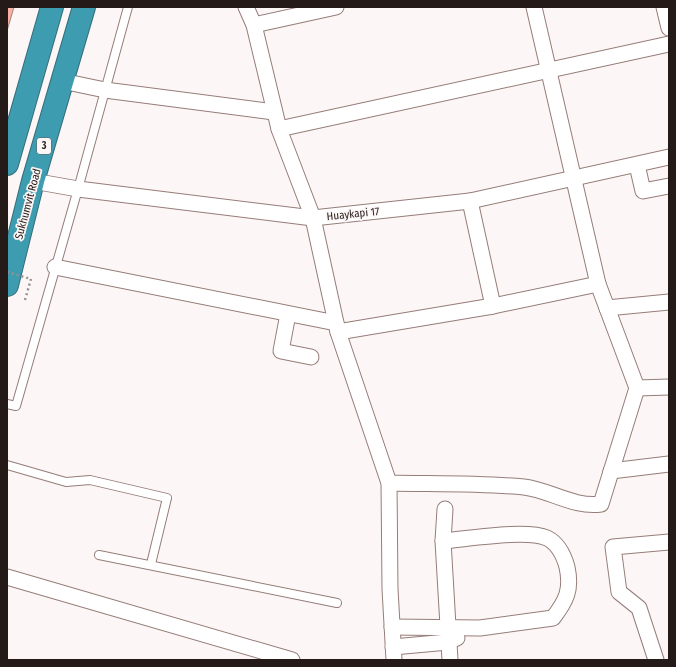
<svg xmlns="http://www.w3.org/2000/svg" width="676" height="667" viewBox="0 0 676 667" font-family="'Fira Sans Condensed',sans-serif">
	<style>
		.building { fill: #fbafa0; stroke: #9e8580 }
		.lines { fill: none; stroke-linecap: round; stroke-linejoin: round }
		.lane-casing { stroke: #957d78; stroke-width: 10 }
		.street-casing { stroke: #957d78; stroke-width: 17 }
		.highway-casing { stroke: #356e7b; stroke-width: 24 }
		.path { stroke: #98908f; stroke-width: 2.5; stroke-dasharray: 2 3; stroke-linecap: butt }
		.lane { stroke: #fff; stroke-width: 8 }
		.street { stroke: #fff; stroke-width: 15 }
		.highway { stroke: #3e9cb0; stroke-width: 22 }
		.path-bridge { stroke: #98908f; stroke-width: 2.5; stroke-dasharray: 2 3; stroke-linecap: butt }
		.labels { text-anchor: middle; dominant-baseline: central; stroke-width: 3.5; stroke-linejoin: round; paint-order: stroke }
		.shield { fill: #fcf7f6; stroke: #655c5b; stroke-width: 1 }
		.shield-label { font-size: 10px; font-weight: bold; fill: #241a18 }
		.street-label { font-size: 11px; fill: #241a18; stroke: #fcf7f6 }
	</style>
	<rect width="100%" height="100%" fill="#fcf7f6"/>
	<!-- building -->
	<path class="building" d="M7,7H14L7,31Z"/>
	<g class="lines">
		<defs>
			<g id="lane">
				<path d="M7,404L16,406L78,189L128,7"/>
				<path d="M7,465L66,482L90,480L167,498L151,564"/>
				<path d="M99,555L337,603"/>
			</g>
			<g id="street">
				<path d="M246,7L254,25L279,129L313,218L338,332L389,483L390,589L394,660"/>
				<path d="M664,7L669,28"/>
				<path d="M254,25L336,7"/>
				<path d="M62,81L105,90L274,112"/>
				<path d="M279,129L669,44"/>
				<path d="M637,165L643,191L669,186"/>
				<path d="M33,181L78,189L313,218L470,201L669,157"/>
				<path d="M470,201L493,306"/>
				<path d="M55,267L336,323"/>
				<path d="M607,308L669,302"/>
				<path d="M288,314L281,351L311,357"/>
				<path d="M338,332L493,306L598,284"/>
				<path d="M637,388L669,387"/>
				<path d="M611,471L669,464"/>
				<path d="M389,483C434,484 479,483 524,487C550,490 574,508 601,504L637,388L598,284L534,7"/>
				<path d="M445,509L443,541L450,660"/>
				<path d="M7,577L292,660"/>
				<path d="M392,627L480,628L553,618C566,601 572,590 567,567C564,556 559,544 547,538C526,529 468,539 443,541"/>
				<path d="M393,647L448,642L457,638"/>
				<path d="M656,660L639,608L619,592L613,547L669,542"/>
			</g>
			<g id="highway">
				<path d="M7,164L52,7"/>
				<path d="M7,285L33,181L84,7"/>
			</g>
		</defs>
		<!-- lane casing -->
		<use href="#lane" class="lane-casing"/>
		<!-- street casing -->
		<use href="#street" class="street-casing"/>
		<!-- highway casing -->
		<use href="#highway" class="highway-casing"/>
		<!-- path -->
		<path class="path" d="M25,300L31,279"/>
		<!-- lane -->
		<use href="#lane" class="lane"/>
		<!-- street -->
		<use href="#street" class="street"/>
		<!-- highway -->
		<use href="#highway" class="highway"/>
		<!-- path-bridge -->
		<path class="path-bridge" d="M7,272L31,279"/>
	</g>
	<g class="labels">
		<!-- shield labels -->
		<rect class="shield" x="37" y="138" width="14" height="16" rx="3"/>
		<g class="shield-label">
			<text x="44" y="146">3</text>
		</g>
		<!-- street labels -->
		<g class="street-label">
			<text transform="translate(28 204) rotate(-75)">Sukhumvit Road</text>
			<text transform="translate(353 214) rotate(-6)">Huaykapi 17</text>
		</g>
	</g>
	<!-- border -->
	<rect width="676" height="667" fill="none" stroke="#241a18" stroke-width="16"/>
</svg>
